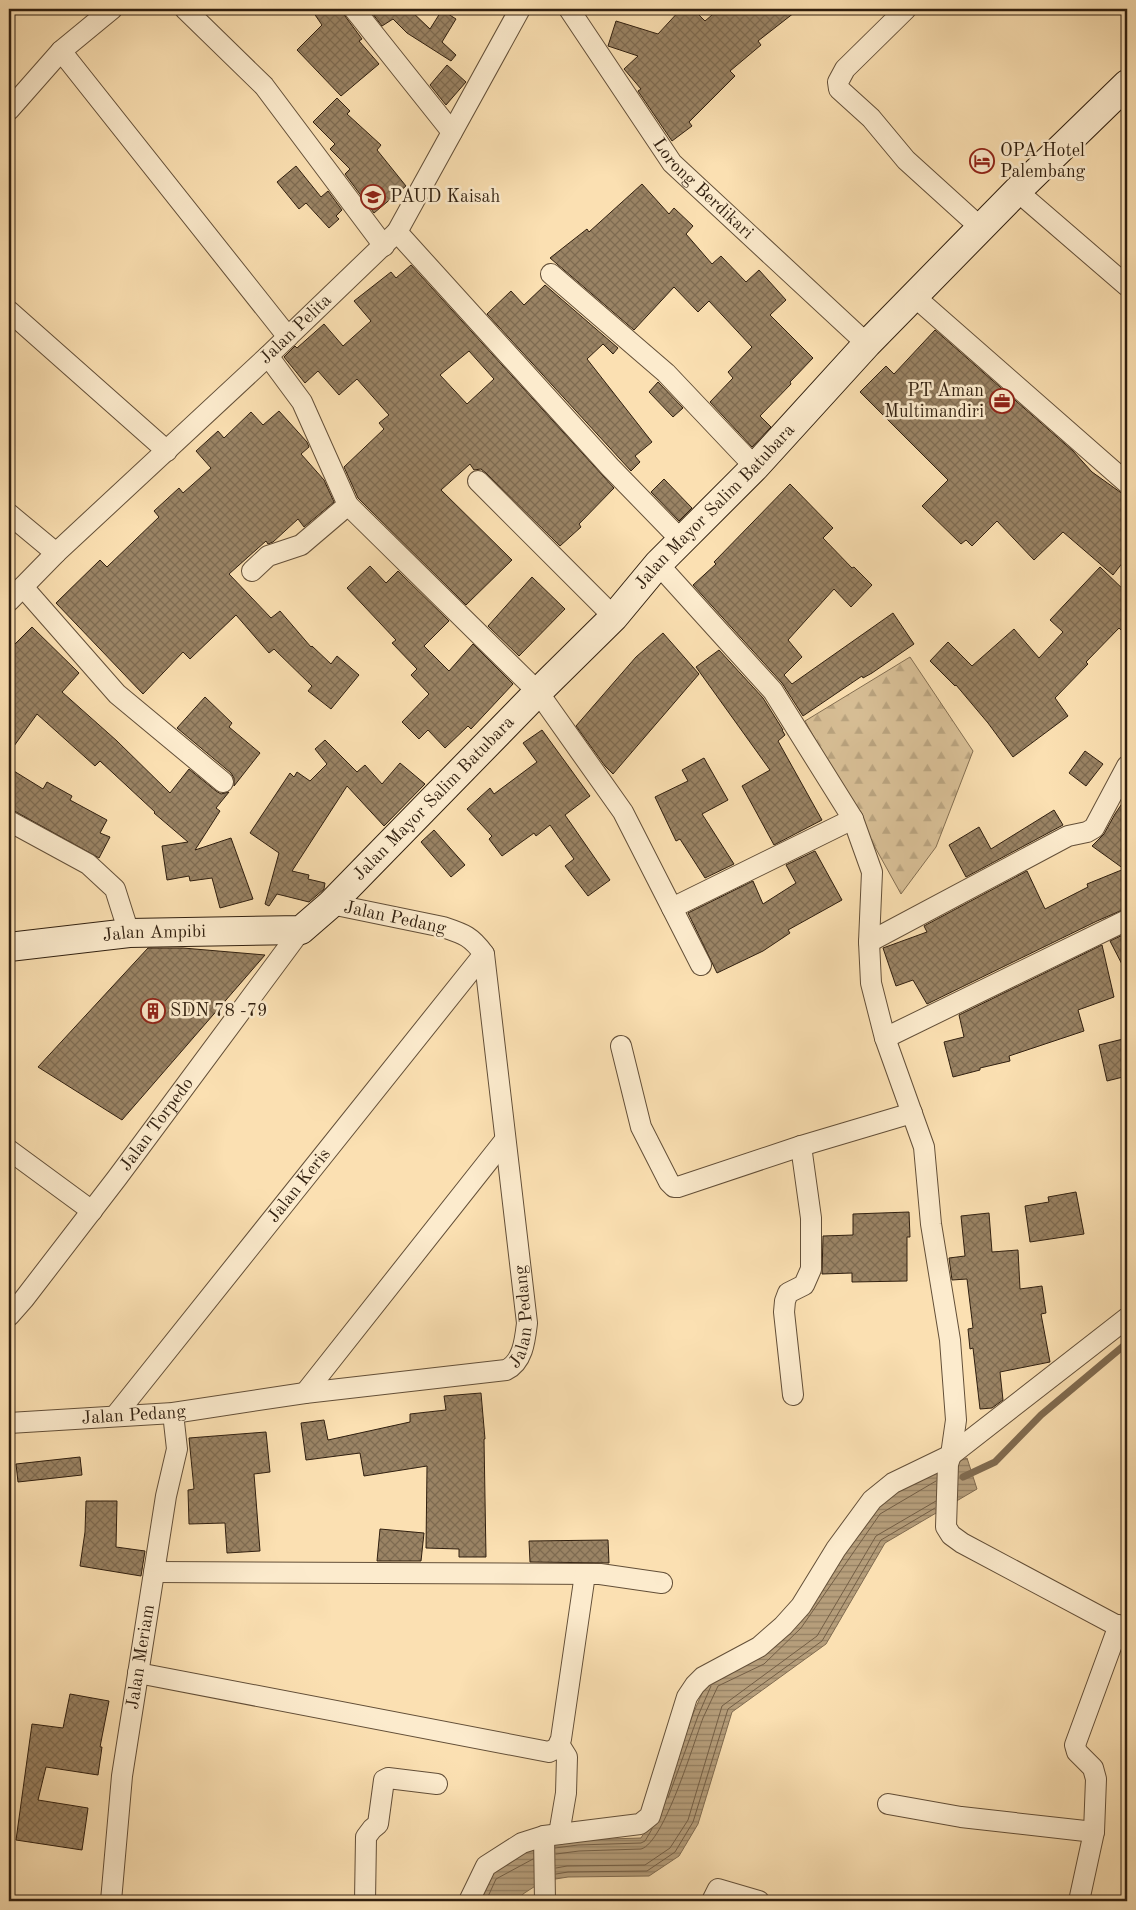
<svg xmlns="http://www.w3.org/2000/svg" width="1136" height="1910" viewBox="0 0 1136 1910" font-family="'Old Standard TT',serif">
	<style>
		.forest { fill: url(#forest-firs); stroke: #846f52 }
		.water { fill: url(#water-rules); stroke: #806b50 }
		.lines { fill: none; stroke-linecap: round; stroke-linejoin: round }
		.shore { stroke: #735e45; stroke-width: 1 }
		.stream { stroke: #806b50; stroke-width: 7 }
		.building { fill: url(#building-cross-hatch); stroke: #301f0f; fill-rule: evenodd }
		.street-casing { stroke: #634f38; stroke-width: 22 }
		.secondary-casing { stroke: #301f0f; stroke-width: 30 }
		.street { stroke: #fcebcd; stroke-width: 20 }
		.secondary { stroke: #fcebcd; stroke-width: 28 }
		.labels { text-anchor: middle; dominant-baseline: central; stroke-width: 5; stroke-linejoin: round; paint-order: stroke }
		.poi-label { font-size: 18px; fill: #301f0f; stroke: #fcebcd; text-anchor: start }
		.street-label { font-size: 18px; fill: #301f0f; stroke: #fcebcd }
	</style>
	<defs>
		<pattern id="forest-firs" width="22" height="20" patternUnits="userSpaceOnUse" patternTransform="scale(1.25)"><rect width="22" height="20" fill="#d8bf96"/><path d="M5 1l3.5 6h-7zM16 11l3.5 6h-7z" fill="#baa480"/></pattern>
		<pattern id="water-rules" width="6" height="5" patternUnits="userSpaceOnUse" patternTransform="scale(1.25)"><rect width="6" height="5" fill="#b69e7b"/><path d="M0 2.5h6" fill="none" stroke="#948063"/></pattern>
		<pattern id="building-cross-hatch" width="8" height="8" patternUnits="userSpaceOnUse" patternTransform="scale(1.25)"><rect width="8" height="8" fill="#9a8364"/><path d="M0 0l8 8M0 8l8-8" fill="none" stroke="#7e6b51"/></pattern>
	</defs>
	<rect width="100%" height="100%" fill="#fbe0b2"/>
	<filter id="stains"><feTurbulence type="fractalNoise" baseFrequency=".004" numOctaves="4"/><feColorMatrix values="0 0 0 0 .2 0 0 0 0 .09 0 0 0 0 .02 0 0 0 .5 -.17"/></filter>
	<radialGradient id="worn" r=".72"><stop offset=".6" stop-color="#630" stop-opacity="0"/><stop offset="1" stop-color="#630" stop-opacity=".3"/></radialGradient>
	<!-- forest -->
	<path class="forest" d="M910,657L973,751L936,847L901,894L805,721Z"/>
	<!-- water -->
	<path class="water" d="M967,1458L977,1489L885,1543L826,1644L732,1712L698,1824L679,1856L649,1876L568,1877L543,1881L523,1894L519,1901H473L487,1871L540,1844L578,1840L641,1838L658,1810L693,1714L709,1677L756,1656L872,1506L928,1473Z"/>
	<g class="lines">
		<!-- shore -->
		<g class="shore">
			<path d="M668,1798L698,1716L711,1686"/>
			<path d="M555,1848L578,1845L641,1843L645,1841L652,1829"/>
			<path d="M556,1854L579,1851L641,1849C664,1843 694,1742 703,1718C708,1707 713,1697 718,1686L764,1664L801,1628L880,1514L936,1481"/>
			<path d="M556,1868L567,1866L645,1865L670,1848L688,1820L722,1706L817,1636L876,1536L936,1501"/>
			<path d="M556,1874L568,1872L647,1871L675,1852L693,1822L728,1709L822,1641L881,1540L935,1508"/>
			<path d="M486,1901L496,1879L533,1859"/>
		</g>
		<!-- stream -->
		<path class="stream" d="M963,1477L995,1462L1041,1415L1127,1343"/>
	</g>
	<!-- building -->
	<g class="building">
		<path d="M311,9H342L345,16L362,39L359,41L379,64L341,96L297,50L322,25Z"/>
		<path d="M369,9H409L430,29L442,10L456,19L442,42L456,55L451,61L407,33L393,19L382,26Z"/>
		<path d="M681,9H693L705,21L719,9H799L758,41L761,45L730,71L735,76L689,122L692,126L672,141L638,91L641,89L624,69L638,56L608,46L616,21L658,34Z"/>
		<path d="M447,65L466,82L446,105L430,85Z"/>
		<path d="M337,98L350,111L347,114L381,145L377,150L406,186L374,213L345,174L350,169L330,149L335,144L313,122Z"/>
		<path d="M296,166L321,197L328,191L342,210L336,216L339,219L329,228L306,203L299,209L277,182Z"/>
		<path d="M642,184L669,214L674,208L693,226L686,234L712,264L721,256L746,282L759,270L786,300L770,315L813,358L790,382L791,384L760,416L771,427L752,447L710,402L733,378L728,372L752,347L709,301L698,312L674,287L634,330L550,258L587,229L589,232Z"/>
		<path d="M411,265L614,488L579,524L581,527L560,546L486,473L481,469L474,470L470,464L441,490L512,560L466,605L358,498L344,467L384,429L379,423L389,415L357,379L339,395L318,371L305,383L284,357L295,346L297,348L324,324L343,346L371,321L354,301L391,272L396,278ZM469,351L494,379L467,404L440,375Z"/>
		<path d="M545,285L618,348L613,354L603,344L587,359L652,442L635,456L640,462L631,471L487,314L511,291L524,305Z"/>
		<path d="M935,330L1073,451L1092,472L1127,497V557L1113,575L1063,532L1034,560L997,521L972,546L966,540L961,544L922,506L948,480L860,392L886,366L894,374Z"/>
		<path d="M658,382L683,408L673,417L649,392Z"/>
		<path d="M279,411L307,442L309,447L301,454L324,480L334,502L304,527L298,519L273,542L268,544L266,541L229,574L271,618L280,611L311,647L312,646L331,664L337,656L359,675L331,709L308,691L312,686L274,649L269,653L236,615L190,659L183,652L143,694L56,603L100,560L107,567L159,517L154,511L179,488L183,493L211,468L196,451L218,431L224,438L251,412L263,425Z"/>
		<path d="M664,479L692,508L679,521L651,492Z"/>
		<path d="M790,484L833,528L823,538L852,568L854,567L872,585L851,607L834,589L788,640L802,657L784,675L792,684L893,613L914,644L872,673L863,678L862,676L803,716L782,683L693,585L716,564L714,562Z"/>
		<path d="M370,566L386,583L398,571L449,621L424,646L449,671L473,644L513,684L471,729L468,726L445,748L428,730L419,739L402,722L429,694L411,675L417,669L392,643L396,640L347,588Z"/>
		<path d="M1100,567L1127,593V636L1119,628L1086,662L1088,664L1055,698L1068,716L1013,757L988,723L956,685L955,686L930,661L948,642L972,666L1014,629L1039,658L1063,632L1050,620Z"/>
		<path d="M532,577L565,609L519,656L488,626Z"/>
		<path d="M32,627L79,673L62,692L117,741L170,793L189,769L216,791L221,794L229,792L216,808L220,811L195,850L231,838L253,899L220,908L212,878L190,881L189,876L167,880L162,846L188,842L154,813L155,812L100,761L95,766L37,714L9,753V650Z"/>
		<path d="M663,633L699,674L613,774L605,766L576,726L636,657Z"/>
		<path d="M719,650L763,698L783,730H782L785,735L778,741L822,820L774,845L742,786L770,770L696,667Z"/>
		<path d="M205,697L232,723L229,727L260,753L234,786V778L231,773L177,728Z"/>
		<path d="M542,730L590,796L565,815L610,880L588,896L565,866L574,859L550,825L536,836L534,833L502,856L489,839L492,836L467,809L490,788L494,794L537,762L523,743Z"/>
		<path d="M325,740L357,772L365,765L382,784L400,763L425,784L384,826L347,786L292,871L309,875L308,879L325,883L324,889L309,902L277,894L269,906L265,904L279,853L250,833L290,773L294,777L297,772L310,781L327,764L315,749Z"/>
		<path d="M1085,751L1103,764L1086,786L1069,773Z"/>
		<path d="M704,758L728,800L702,814L734,864L705,878L680,839L676,841L655,797L688,781L682,770Z"/>
		<path d="M9,768L43,789L47,782L72,796L70,800L107,820L100,833L110,837L99,858L9,808Z"/>
		<path d="M1127,796V908L1097,921L927,1004L913,980L896,986L883,948L927,932L924,926L1027,871L1045,909L1088,887L1087,884L1124,869L1092,846L1104,834L1115,814Z"/>
		<path d="M1054,810L1063,825L966,877L949,845L979,827L991,849Z"/>
		<path d="M434,830L465,865L451,877L421,842Z"/>
		<path d="M815,851L842,900L788,930L790,933L763,951L717,973L688,913L753,881L763,904L796,883L786,865Z"/>
		<path d="M1127,933V974L1110,941Z"/>
		<path d="M1102,945L1114,997L1078,1010L1084,1031L1009,1056L1010,1061L980,1068V1070L953,1077L944,1042L964,1037L959,1015Z"/>
		<path d="M148,948H183L265,955L122,1120L38,1067Z"/>
		<path d="M1123,1039L1127,1061V1076L1107,1081L1099,1045Z"/>
		<path d="M1076,1192L1084,1234L1030,1242L1025,1206L1049,1202L1048,1197Z"/>
		<path d="M909,1212L910,1237H907V1281L852,1282V1273L822,1274L823,1236L853,1235V1214Z"/>
		<path d="M989,1213L992,1252L1018,1250L1020,1289L1042,1286L1046,1313L1041,1314L1050,1362L1000,1372L1003,1400L992,1408L980,1409L973,1348L970,1349L968,1329L973,1328L967,1279L952,1280L949,1258L965,1256L961,1216Z"/>
		<path d="M481,1393L485,1439H484L486,1557H459V1549L426,1548L427,1466L364,1476L360,1453L306,1460L301,1423L324,1420L328,1440L410,1422V1414L446,1410L444,1396Z"/>
		<path d="M266,1432L270,1472L254,1474L260,1551L227,1553L225,1523L189,1524L188,1490L194,1489L189,1438Z"/>
		<path d="M80,1457L82,1475L18,1482L16,1464Z"/>
		<path d="M86,1501H117L116,1547L145,1551L141,1576L80,1566L85,1532Z"/>
		<path d="M380,1529L424,1533L421,1561H377Z"/>
		<path d="M608,1540L609,1563L530,1562L529,1541Z"/>
		<path d="M70,1694L109,1701L100,1747H102L98,1775L46,1767L38,1800L88,1808L82,1850L16,1840L32,1724L63,1728Z"/>
	</g>
	<g class="lines">
		<defs>
			<g id="street">
				<path d="M185,9L264,86L384,246"/>
				<path d="M354,9L452,132"/>
				<path id="s1" d="M569,9L672,163L867,344"/>
				<path d="M906,9L845,69L838,82L839,89L871,118L906,160L981,228"/>
				<path d="M61,51L288,337"/>
				<path d="M9,110L61,51L112,9"/>
				<path d="M1017,191L1127,286"/>
				<path d="M397,232L610,467L681,540"/>
				<path d="M551,274L666,373L755,467"/>
				<path d="M915,297L1127,483"/>
				<path d="M9,311L167,451"/>
				<path d="M268,356L302,402L348,505L538,692L623,812L701,965"/>
				<path d="M478,481L614,617"/>
				<path d="M9,514L56,553"/>
				<path d="M658,564L773,691L853,819L872,872L869,942L871,983L885,1038L924,1147L931,1224L950,1340L956,1420L951,1455L948,1464L946,1527L951,1535L962,1543L1127,1631"/>
				<path d="M252,571L268,556L301,545L348,505"/>
				<path d="M23,587L117,694L223,782"/>
				<path id="s2" d="M9,601L56,553L268,356L397,232L520,9"/>
				<path d="M9,821L88,864L115,889L129,933"/>
				<path d="M672,908L853,819"/>
				<path d="M869,942L1068,836L1087,832L1094,828L1127,766"/>
				<path d="M885,1038L1127,920"/>
				<path d="M621,1046L641,1127L669,1182L674,1187H678L801,1146L912,1113"/>
				<path d="M9,1150L92,1211"/>
				<path id="s3" d="M9,1316L24,1299L117,1178L301,930"/>
				<path d="M305,1393L505,1140"/>
				<path d="M793,1395L784,1312L785,1301L788,1293L804,1285L811,1269V1218L801,1146"/>
				<path id="s4" d="M115,1416L484,954"/>
				<path id="s5" d="M9,1423L173,1413L305,1393L506,1370C523,1362 525,1340 527,1323L484,954C471,936 464,934 443,927L331,904"/>
				<path d="M154,1572L600,1574L662,1583"/>
				<path d="M138,1673L549,1752L557,1748L561,1739L585,1574"/>
				<path d="M888,1804L961,1817L1094,1832"/>
				<path d="M559,1834L566,1793L567,1757L559,1744"/>
				<path d="M544,1836L545,1901"/>
				<path id="s6" d="M111,1901L122,1776L166,1496L177,1449L173,1413"/>
				<path d="M365,1901L366,1837L372,1829L378,1824L384,1780L388,1778L437,1784"/>
				<path d="M469,1901L486,1866L522,1843L544,1836L640,1824L650,1816L687,1697L695,1685L703,1677L759,1647L783,1626L801,1606L836,1549L872,1500L893,1483L951,1455L1127,1318"/>
				<path d="M712,1901L718,1889L759,1901"/>
				<path d="M1079,1901L1094,1832L1096,1779L1093,1768L1077,1752L1075,1745L1119,1625"/>
			</g>
			<g id="secondary">
				<path id="s7" d="M9,947L129,933L301,930L331,904L538,692L614,617L658,564L755,467L867,344L1017,191L1127,84"/>
			</g>
		</defs>
		<!-- street casing -->
		<use href="#street" class="street-casing"/>
		<!-- secondary casing -->
		<use href="#secondary" class="secondary-casing"/>
		<!-- street -->
		<use href="#street" class="street"/>
		<!-- secondary -->
		<use href="#secondary" class="secondary"/>
	</g>
	<!-- icons -->
	<defs>
		<symbol id="hotel-ring" viewBox="-11 -11 22 22"><circle r="9.5" fill="#fcebcd" stroke="#8f2418" stroke-width="1.5"/><path d="M-6-4.5h1.5V1H6V5H4.5V3h-9V5H-6ZM-4 0a1.8 1.8 0 1 1 3.6 0ZM.5 0V-2.5h3Q6-2.5 6 0Z" fill="#8f2418"/></symbol>
		<symbol id="school-ring" viewBox="-11 -11 22 22"><circle r="9.5" fill="#fcebcd" stroke="#8f2418" stroke-width="1.5"/><path d="M0-5L7-2L0 1L-7-2ZM-4 1L0 2.5L4 1V4Q0 6-4 4Z" fill="#8f2418"/></symbol>
		<symbol id="office-ring" viewBox="-11 -11 22 22"><circle r="9.5" fill="#fcebcd" stroke="#8f2418" stroke-width="1.5"/><path d="M-6-3h4V-5.5h4V-3h4V5H-6ZM-1-4.5V-3h2v-1.5ZM-6 0V1H6V0Z" fill="#8f2418"/></symbol>
		<symbol id="building-ring" viewBox="-11 -11 22 22"><circle r="9.5" fill="#fcebcd" stroke="#8f2418" stroke-width="1.5"/><path d="M-4-6H4V6H1V3H-1V6H-4ZM-2.5-4.3h1.7v1.8h-1.7ZM.8-4.3h1.7v1.8H.8ZM-2.5-1h1.7V.8h-1.7ZM.8-1h1.7V.8H.8Z" fill="#8f2418"/></symbol>
	</defs>
	<g fill-rule="evenodd">
		<use href="#hotel-ring" x="968" y="147" width="28" height="28"/>
		<use href="#school-ring" x="359" y="183" width="28" height="28"/>
		<use href="#office-ring" x="988" y="387" width="28" height="28"/>
		<use href="#building-ring" x="139" y="997" width="28" height="28"/>
	</g>
	<g class="labels">
		<!-- poi labels -->
		<g class="poi-label">
			<text x="1000" y="151">OPA Hotel<tspan x="1000" dy="21">Palembang</tspan></text>
			<text x="390" y="197">PAUD Kaisah</text>
			<text x="984" y="391" text-anchor="end">PT Aman<tspan x="984" dy="21">Multimandiri</tspan></text>
			<text x="170" y="1011">SDN 78 -79</text>
		</g>
		<!-- street labels -->
		<g class="street-label">
			<text stroke="none"><textPath href="#s1" startOffset="225">Lorong Berdikari</textPath></text>
			<text stroke="none"><textPath href="#s2" startOffset="395">Jalan Pelita</textPath></text>
			<text stroke="none"><textPath href="#s7" startOffset="885">Jalan Mayor Salim Batubara</textPath></text>
			<text stroke="none"><textPath href="#s7" startOffset="480">Jalan Mayor Salim Batubara</textPath></text>
			<text transform="translate(395 918) rotate(12)">Jalan Pedang</text>
			<text stroke="none"><textPath href="#s7" startOffset="146">Jalan Ampibi</textPath></text>
			<text stroke="none"><textPath href="#s3" startOffset="242">Jalan Torpedo</textPath></text>
			<text stroke="none"><textPath href="#s4" startOffset="295">Jalan Keris</textPath></text>
			<text stroke="none"><textPath href="#s5" startOffset="560">Jalan Pedang</textPath></text>
			<text stroke="none"><textPath href="#s5" startOffset="125">Jalan Pedang</textPath></text>
			<text stroke="none"><textPath href="#s6" startOffset="246">Jalan Meriam</textPath></text>
		</g>
	</g>
	<!-- margin -->
	<rect width="1136" height="1910" fill="none" stroke="#fbe0b2" stroke-width="30"/>
	<rect x="10" y="10" width="1116" height="1890" fill="none" stroke="#301f0f" stroke-width="2.5"/>
	<rect x="15" y="15" width="1106" height="1880" fill="none" stroke="#301f0f"/>
	<rect width="100%" height="100%" filter="url(#stains)"/>
	<rect width="100%" height="100%" fill="url(#worn)"/>
</svg>
